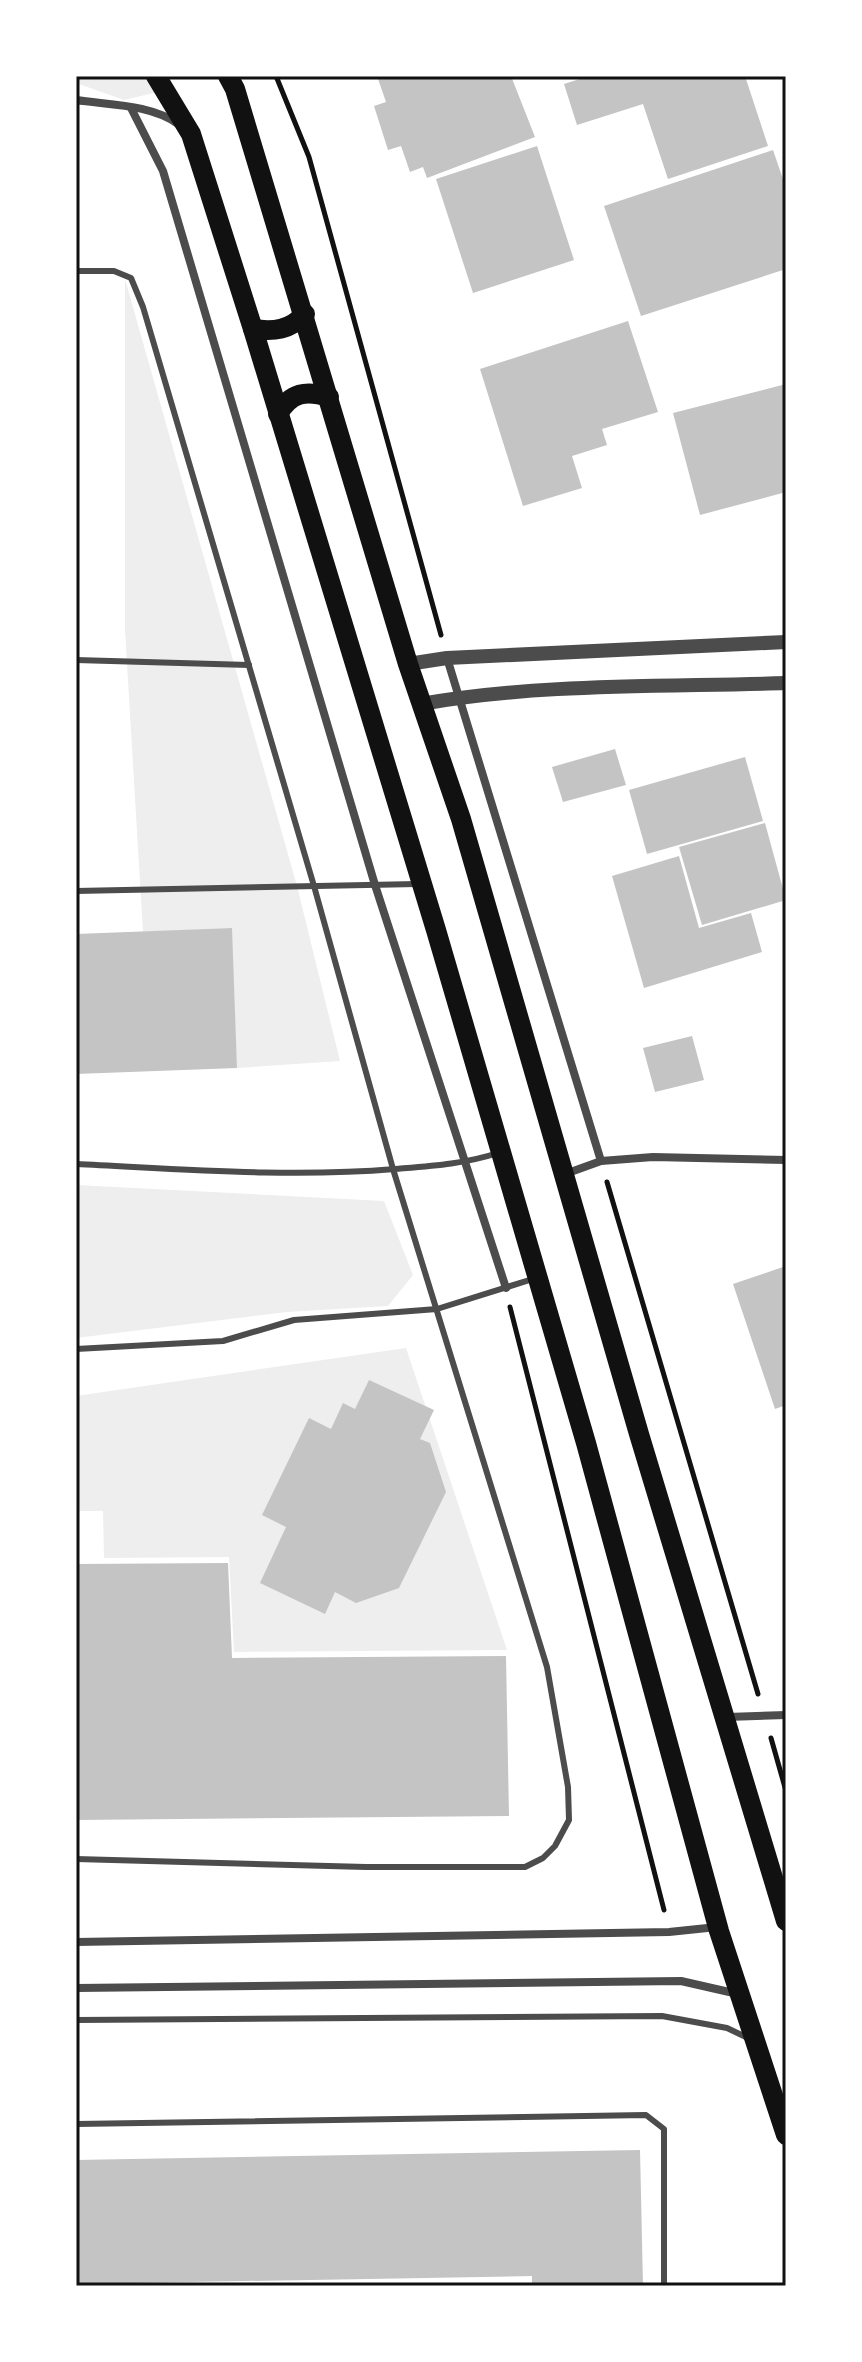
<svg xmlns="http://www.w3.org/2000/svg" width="862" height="2362" viewBox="0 0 862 2362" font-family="Jost,sans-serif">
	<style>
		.green { fill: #eee }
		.building { fill: #c4c4c4 }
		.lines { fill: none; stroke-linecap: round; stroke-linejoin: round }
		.path { stroke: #111; stroke-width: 5 }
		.service { stroke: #4c4c4c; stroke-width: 6 }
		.minor { stroke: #4c4c4c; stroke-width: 8 }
		.tertiary { stroke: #4c4c4c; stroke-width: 14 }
		.primary { stroke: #111; stroke-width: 20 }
		.neatline { fill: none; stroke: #111; stroke-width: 3 }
	</style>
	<rect width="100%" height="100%" fill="#fff"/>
	<!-- green -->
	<g class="green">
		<path d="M76,76H147L158,92L124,100L76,83Z"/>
		<path d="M125,279L297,886L340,1061L237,1068L231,928L143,932L125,630Z"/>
		<path d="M76,1185L384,1201L413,1275L388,1306L287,1312L76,1338Z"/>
		<path d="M406,1348L507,1650L234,1652L229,1557L104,1558L103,1511H76V1396Z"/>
	</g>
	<!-- building -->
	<g class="building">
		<path d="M377,76H511L535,137L427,178L423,167L410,172L401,146L388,150L374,106L386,102Z"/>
		<path d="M589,76H745L768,146L668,179L643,104L577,125L564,84Z"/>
		<path d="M537,146L574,260L473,293L436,179Z"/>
		<path d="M773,150L786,188V269L641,316L604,206Z"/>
		<path d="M628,321L658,412L602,429L607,445L572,456L582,488L523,506L480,369Z"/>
		<path d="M786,384V492L700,515L673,413Z"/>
		<path d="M615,749L626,785L563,802L552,767Z"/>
		<path d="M745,757L763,821L647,854L629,790Z"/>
		<path d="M765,823L786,900L702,925L679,847Z"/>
		<path d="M679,856L699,928L751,913L762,952L644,988L612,876Z"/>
		<path d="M232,928L237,1068L76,1074V934Z"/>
		<path d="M692,1036L704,1080L655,1092L643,1048Z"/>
		<path d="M786,1266V1405L775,1409L733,1284Z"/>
		<path d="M369,1380L434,1410L420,1439L430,1443L446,1492L399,1588L356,1603L335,1592L325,1614L260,1583L286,1527L262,1515L309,1418L331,1429L343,1403L355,1409Z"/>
		<path d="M228,1563L232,1658L506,1656L509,1816L76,1820V1564Z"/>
		<path d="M640,2150L643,2286H532V2276L76,2284V2160Z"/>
	</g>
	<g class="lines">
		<!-- path -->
		<g class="path">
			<path d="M276,76L309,157L441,635"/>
			<path d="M607,1182L758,1694"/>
			<path d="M510,1307L664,1910"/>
			<path d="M771,1738L786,1791"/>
		</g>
		<!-- service -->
		<g class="service">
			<path d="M76,271H114L131,278L143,307L314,886L393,1169L547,1667L568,1787L569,1820L555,1846L543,1858L525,1867H366L76,1859"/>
			<path d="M76,660L249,665"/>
			<path d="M76,891L417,884"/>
			<path d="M76,1164C182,1169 289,1178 395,1169C431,1166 464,1164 498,1153"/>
			<path d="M76,1349L223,1341L294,1320L437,1309L536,1278"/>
			<path d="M76,2020L662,2016L727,2028L750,2039"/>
			<path d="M76,2124L646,2115L664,2129V2286"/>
		</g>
		<!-- minor -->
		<g class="minor">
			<path d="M76,100C108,105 151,104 178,124"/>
			<path d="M131,108L163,171L375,885L506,1288"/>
			<path d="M447,658L601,1161"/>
			<path d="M565,1174L601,1161L653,1157L786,1160"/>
			<path d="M727,1717L786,1715"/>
			<path d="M76,1942L669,1932L717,1927"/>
			<path d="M76,1988L681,1981L738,1994"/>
		</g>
		<!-- tertiary -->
		<g class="tertiary">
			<path d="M408,664L447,658L786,642"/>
			<path d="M421,704C538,683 667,687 786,683"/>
		</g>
		<!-- primary -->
		<g class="primary">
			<path d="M156,76L191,134L253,329L436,930L586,1443L719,1931L786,2135"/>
			<path d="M228,76L235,89L408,664L461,819L639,1434L786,1921"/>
			<path d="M253,329C274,332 290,330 305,314"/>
			<path d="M278,414C291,392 306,390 329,397"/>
		</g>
	</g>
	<!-- border -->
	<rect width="862" height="2362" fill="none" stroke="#ffffff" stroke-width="156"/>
	<rect x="78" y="78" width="706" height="2206" class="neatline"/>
</svg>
